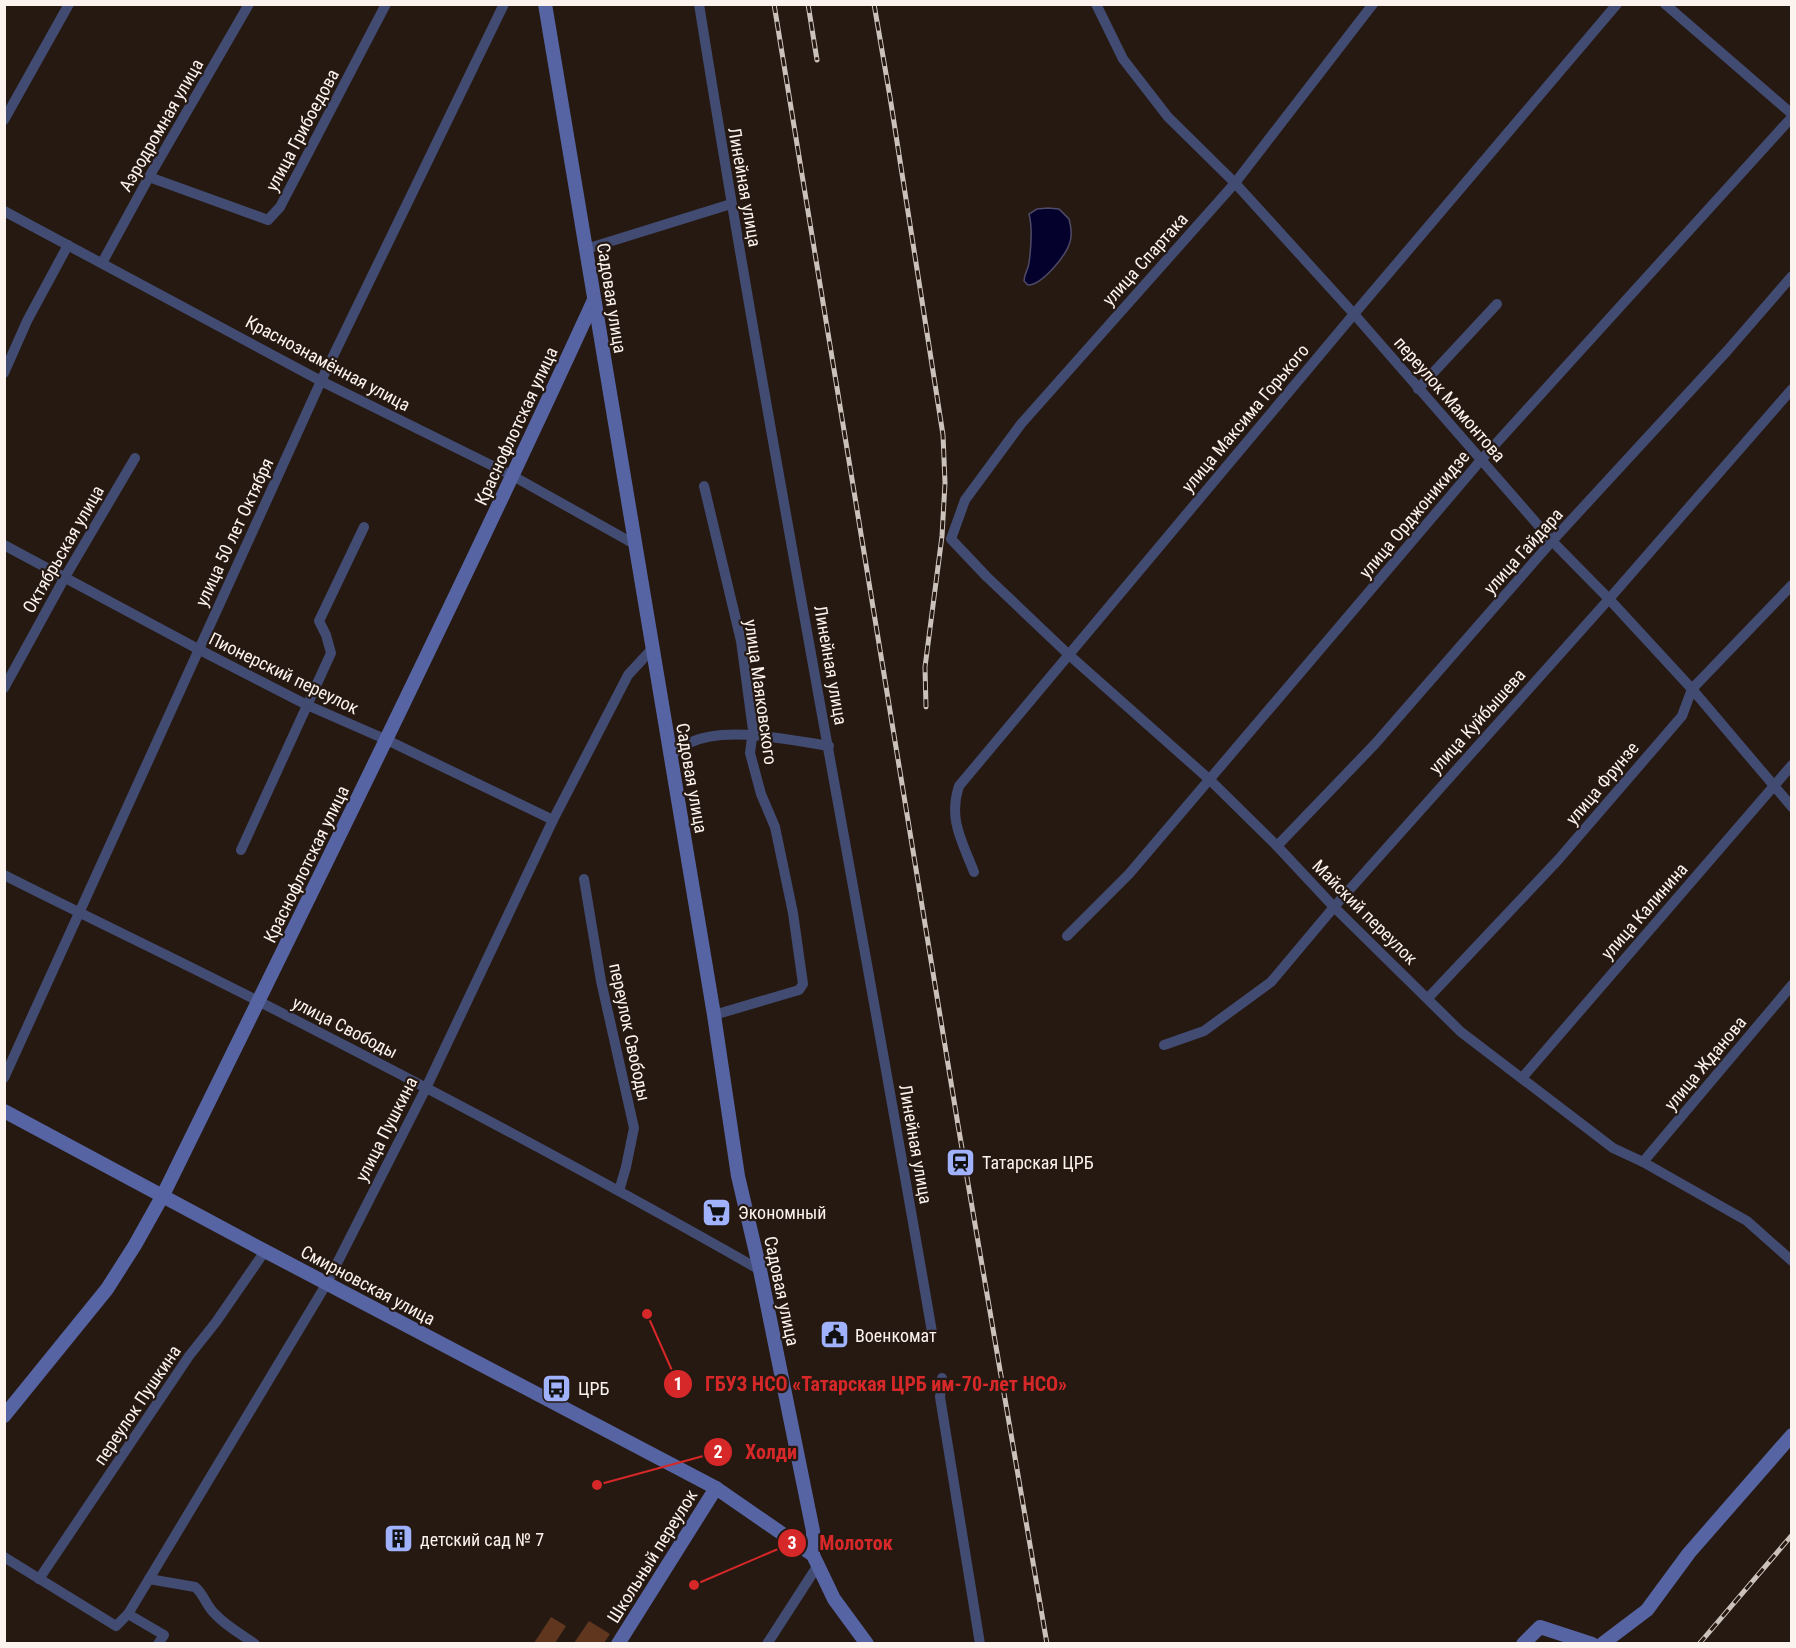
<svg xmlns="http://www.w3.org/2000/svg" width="1796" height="1648" viewBox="0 0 1796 1648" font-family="'Roboto Condensed',sans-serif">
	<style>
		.green { fill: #60371e }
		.water { fill: #04012d; stroke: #4e4a67; stroke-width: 1.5 }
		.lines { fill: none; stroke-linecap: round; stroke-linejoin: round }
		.street { stroke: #424b72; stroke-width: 10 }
		.secondary { stroke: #5764a3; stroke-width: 14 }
		.rail-casing { stroke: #ccc2bc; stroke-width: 5 }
		.rail { stroke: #261912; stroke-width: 3; stroke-dasharray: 9; stroke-linecap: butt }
		.labels { text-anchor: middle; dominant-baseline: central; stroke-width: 4.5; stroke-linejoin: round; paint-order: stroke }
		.street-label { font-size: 18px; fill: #fcf3ee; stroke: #261912 }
		.poi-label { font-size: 18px; fill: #fcf3ee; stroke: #261912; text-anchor: start }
		.leader { fill: none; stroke: #d62828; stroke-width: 2 }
		.callout-dot { fill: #d62828; stroke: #261912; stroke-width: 2 }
		.mark-label { font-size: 18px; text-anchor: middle; font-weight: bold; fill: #fff }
		.callout-label { font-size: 20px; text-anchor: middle; font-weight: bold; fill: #d62828; stroke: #261912; stroke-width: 4.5; stroke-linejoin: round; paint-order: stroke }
	</style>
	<rect width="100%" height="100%" fill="#261912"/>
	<!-- green -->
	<g class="green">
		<path d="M551,1617L566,1626L555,1643H534Z"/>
		<path d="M589,1621L610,1634L604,1643H574Z"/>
	</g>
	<!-- water -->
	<path class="water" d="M1048,208L1059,209L1069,219C1071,226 1072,235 1070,242C1066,256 1042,285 1028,285L1024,281C1024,274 1028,270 1029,263C1031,248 1033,229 1029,214L1037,209Z"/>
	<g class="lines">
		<!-- street -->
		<g class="street">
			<path d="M699,4C770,448 856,889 932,1332"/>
			<path d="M1096,4L1123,59L1168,117L1235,183L1354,314L1552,541L1609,599L1692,689L1792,807"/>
			<path d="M1373,4L1235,183L1021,424L965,500L951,539L987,577L1068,654L1210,780L1277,846L1334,907L1461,1032L1613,1148L1643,1162L1747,1221L1792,1261"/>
			<path d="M1665,4L1792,114"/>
			<path d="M4,120L69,4"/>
			<path d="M149,177L268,220L280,207L386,4"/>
			<path d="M4,211L321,381L513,476L636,545"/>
			<path d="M586,249L731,204"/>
			<path d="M102,263L149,177L249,4"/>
			<path d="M4,373L27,321L68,245"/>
			<path d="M1418,389L1497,304"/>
			<path d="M704,486L741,641L753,730L750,753L761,794L775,827L793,913L803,984L799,990L714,1015"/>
			<path d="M4,545L198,649L307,705L387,740L553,820"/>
			<path d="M4,688L65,577L135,458"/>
			<path d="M670,756C676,752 682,746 689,743C726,725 789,740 829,746"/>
			<path d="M1277,846L1375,744L1552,541L1727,351L1792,276"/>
			<path d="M241,850L331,653L326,635L319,621L364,527"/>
			<path d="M974,872C962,841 948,819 959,786L1354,314L1617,4"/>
			<path d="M4,875C89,918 176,959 260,1002C429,1088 595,1176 760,1270"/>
			<path d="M584,879L601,981L634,1128L626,1167L619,1191"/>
			<path d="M1067,936L1129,874L1481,460L1792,117"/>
			<path d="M1428,998L1558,860L1682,716L1692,689L1792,585"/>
			<path d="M1164,1045L1204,1031L1271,982L1334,907L1609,599L1792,389"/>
			<path d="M4,1078L321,381L504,4"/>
			<path d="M1522,1078L1792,765"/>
			<path d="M1643,1162L1792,985"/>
			<path d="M942,1378L940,1397L980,1644"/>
			<path d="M4,1557L116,1626L128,1614L164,1635L158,1644"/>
			<path d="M39,1579L189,1356L216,1322L265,1251"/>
			<path d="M149,1579L195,1587C204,1594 206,1606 215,1614C226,1626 241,1634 255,1644"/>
			<path d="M128,1614L327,1283L426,1088L553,820L628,675L652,649"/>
			<path d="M767,1644L818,1565"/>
		</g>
		<!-- secondary -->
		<g class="secondary">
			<path d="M545,4L714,1015L738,1176L760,1270L813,1531V1555"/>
			<path d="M4,1111L265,1251L716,1488L813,1555L834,1599L867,1644"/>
			<path d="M4,1416L107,1289L135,1245L163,1195C309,898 456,601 594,300"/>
			<path d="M618,1644L716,1488"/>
			<path d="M1523,1644L1540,1627L1592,1644"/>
			<path d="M1602,1644L1647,1610L1689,1553L1792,1435"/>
		</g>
		<defs>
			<g id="rail">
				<path d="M774,4L958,1125L1047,1644"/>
				<path d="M808,4L817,60"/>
				<path d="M874,4L890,97L943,435L945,483L942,536L925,667L926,707"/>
				<path d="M1699,1644L1792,1535"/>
			</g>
		</defs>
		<!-- rail casing -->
		<use href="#rail" class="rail-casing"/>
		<!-- rail -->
		<use href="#rail" class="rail"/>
	</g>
	<!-- icons -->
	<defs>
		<symbol id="station-square" viewBox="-11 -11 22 22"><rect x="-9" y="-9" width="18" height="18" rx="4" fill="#a1b2fd" stroke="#261912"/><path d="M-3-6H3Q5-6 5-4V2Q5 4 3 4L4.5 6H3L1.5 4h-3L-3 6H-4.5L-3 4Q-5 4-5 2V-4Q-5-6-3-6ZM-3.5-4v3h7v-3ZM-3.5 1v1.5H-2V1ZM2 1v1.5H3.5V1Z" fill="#111"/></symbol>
		<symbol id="supermarket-square" viewBox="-11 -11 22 22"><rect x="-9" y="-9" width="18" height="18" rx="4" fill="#a1b2fd" stroke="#261912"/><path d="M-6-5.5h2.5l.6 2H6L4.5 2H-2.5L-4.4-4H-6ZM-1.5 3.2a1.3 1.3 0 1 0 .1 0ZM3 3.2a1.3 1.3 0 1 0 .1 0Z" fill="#111"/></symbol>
		<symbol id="civic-square" viewBox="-11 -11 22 22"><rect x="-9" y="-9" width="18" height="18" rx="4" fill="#a1b2fd" stroke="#261912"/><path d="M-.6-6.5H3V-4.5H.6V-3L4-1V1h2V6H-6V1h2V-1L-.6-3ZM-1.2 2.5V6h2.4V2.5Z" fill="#111"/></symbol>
		<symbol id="bus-square" viewBox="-11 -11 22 22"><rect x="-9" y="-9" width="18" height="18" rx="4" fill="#a1b2fd" stroke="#261912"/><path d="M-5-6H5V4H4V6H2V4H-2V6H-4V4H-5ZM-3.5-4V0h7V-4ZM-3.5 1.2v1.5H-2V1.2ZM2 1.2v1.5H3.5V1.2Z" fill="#111"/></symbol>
		<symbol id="building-square" viewBox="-11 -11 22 22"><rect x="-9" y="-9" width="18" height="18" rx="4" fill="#a1b2fd" stroke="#261912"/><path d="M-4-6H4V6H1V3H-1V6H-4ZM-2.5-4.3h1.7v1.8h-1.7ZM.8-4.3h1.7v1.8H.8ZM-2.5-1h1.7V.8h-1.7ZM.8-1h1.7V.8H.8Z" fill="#111"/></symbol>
	</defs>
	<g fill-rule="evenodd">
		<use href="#station-square" x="944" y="1146" width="33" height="33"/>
		<use href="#supermarket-square" x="700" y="1196" width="33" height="33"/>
		<use href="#civic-square" x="818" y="1318" width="33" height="33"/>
		<use href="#bus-square" x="540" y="1372" width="33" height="33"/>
		<use href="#building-square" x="382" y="1522" width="33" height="33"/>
	</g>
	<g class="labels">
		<!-- street labels -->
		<g class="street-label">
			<text transform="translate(161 125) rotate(-60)">Аэродромная улица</text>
			<text transform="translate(302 130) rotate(-62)">улица Грибоедова</text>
			<text transform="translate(745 187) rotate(80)">Линейная улица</text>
			<text transform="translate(1145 259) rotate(-48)">улица Спартака</text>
			<text transform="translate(612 298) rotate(81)">Садовая улица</text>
			<text transform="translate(328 363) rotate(28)">Краснознамённая улица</text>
			<text transform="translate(1450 399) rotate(49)">переулок Мамонтова</text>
			<text transform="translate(1245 418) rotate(-50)">улица Максима Горького</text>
			<text transform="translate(516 426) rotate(-65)">Краснофлотская улица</text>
			<text transform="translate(1414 514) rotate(-50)">улица Орджоникидзе</text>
			<text transform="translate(234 532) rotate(-65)">улица 50 лет Октября</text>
			<text transform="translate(63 549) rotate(-60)">Октябрьская улица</text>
			<text transform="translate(1523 551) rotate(-48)">улица Гайдара</text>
			<text transform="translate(831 665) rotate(80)">Линейная улица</text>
			<text transform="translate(284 673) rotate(26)">Пионерский переулок</text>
			<text transform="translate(761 692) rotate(82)">улица Маяковского</text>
			<text transform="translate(1477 721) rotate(-48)">улица Куйбышева</text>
			<text transform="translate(692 778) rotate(80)">Садовая улица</text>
			<text transform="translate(1602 783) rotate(-50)">улица Фрунзе</text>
			<text transform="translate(306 864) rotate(-64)">Краснофлотская улица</text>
			<text transform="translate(1644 911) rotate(-49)">улица Калинина</text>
			<text transform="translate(1365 912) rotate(45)">Майский переулок</text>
			<text transform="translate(345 1027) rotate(27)">улица Свободы</text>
			<text transform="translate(630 1032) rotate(78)">переулок Свободы</text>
			<text transform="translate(1705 1063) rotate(-50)">улица Жданова</text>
			<text transform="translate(386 1129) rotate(-63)">улица Пушкина</text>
			<text transform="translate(916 1144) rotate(80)">Линейная улица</text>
			<text transform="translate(368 1285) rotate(28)">Смирновская улица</text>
			<text transform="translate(782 1291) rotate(78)">Садовая улица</text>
			<text transform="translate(137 1405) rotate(-56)">переулок Пушкина</text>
			<text transform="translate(652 1556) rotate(-58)">Школьный переулок</text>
		</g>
		<!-- poi labels -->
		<g class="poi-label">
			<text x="982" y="1162">Татарская ЦРБ</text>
			<text x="738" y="1212">Экономный</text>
			<text x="855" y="1335">Военкомат</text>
			<text x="578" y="1388">ЦРБ</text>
			<text x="420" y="1539">детский сад № 7</text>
		</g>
	</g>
	<!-- callouts -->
	<path class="leader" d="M647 1314L678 1384M597 1485L718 1452M694 1585L792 1543"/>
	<g class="callout-dot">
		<circle cx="647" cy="1314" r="6"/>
		<circle cx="597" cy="1485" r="6"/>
		<circle cx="694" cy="1585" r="6"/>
		<circle cx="678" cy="1384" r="15"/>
		<circle cx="718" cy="1452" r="15"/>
		<circle cx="792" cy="1543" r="15"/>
	</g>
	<g class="mark-label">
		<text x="678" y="1390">1</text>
		<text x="718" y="1458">2</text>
		<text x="792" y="1549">3</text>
	</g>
	<g class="callout-label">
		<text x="886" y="1391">ГБУЗ НСО «Татарская ЦРБ им-70-лет НСО»</text>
		<text x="771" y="1459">Холди</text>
		<text x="856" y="1550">Молоток</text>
	</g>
	<!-- border -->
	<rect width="1796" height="1648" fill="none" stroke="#fcf3ee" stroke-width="12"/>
</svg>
